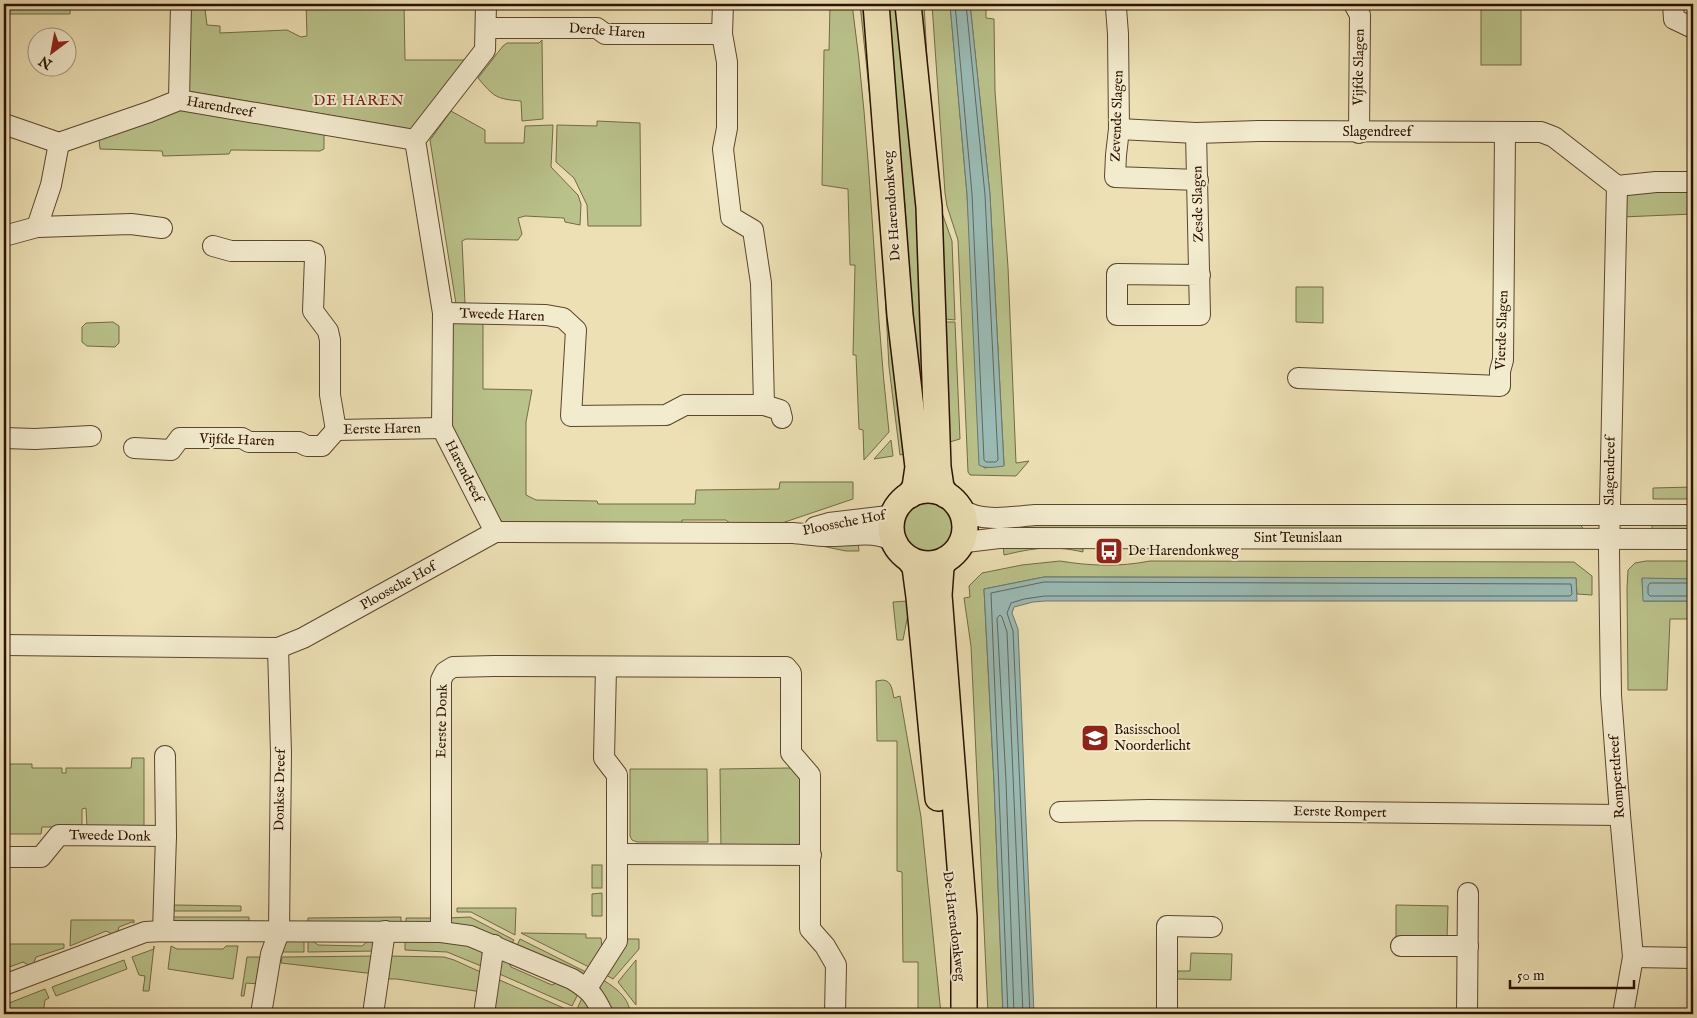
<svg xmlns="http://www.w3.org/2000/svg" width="1697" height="1018" viewBox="0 0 1697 1018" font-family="'IM FELL English',serif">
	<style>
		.green { fill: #bac28b; stroke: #736a46 }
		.water { fill: #9abbb5; stroke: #6e776d }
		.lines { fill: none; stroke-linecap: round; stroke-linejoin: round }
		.shore { stroke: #63665a; stroke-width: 1 }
		.minor-casing { stroke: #5c452d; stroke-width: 22 }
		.major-casing { stroke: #2c1100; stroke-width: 28 }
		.minor { stroke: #f3ebce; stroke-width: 20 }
		.major { stroke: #ece0b4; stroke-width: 25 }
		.labels { text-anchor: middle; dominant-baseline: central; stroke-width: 4; stroke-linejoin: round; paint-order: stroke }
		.street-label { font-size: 14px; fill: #2c1100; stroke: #f3ebce }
		.poi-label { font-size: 14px; fill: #2c1100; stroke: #f3ebce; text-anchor: start }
		.neighbourhood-label { font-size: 15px; letter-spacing: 1px; fill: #7a1f14; stroke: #f3ebce }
	</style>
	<rect width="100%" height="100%" fill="#ece0b4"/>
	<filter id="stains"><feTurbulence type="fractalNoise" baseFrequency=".004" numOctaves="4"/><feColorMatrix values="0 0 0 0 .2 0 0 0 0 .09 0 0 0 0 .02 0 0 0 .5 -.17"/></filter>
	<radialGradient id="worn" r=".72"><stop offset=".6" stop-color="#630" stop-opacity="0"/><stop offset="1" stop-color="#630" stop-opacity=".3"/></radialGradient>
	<!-- green -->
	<g class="green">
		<path d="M4,4L70,5V14H4Z"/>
		<path d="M306,4H404L405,60H471L419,125L411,129L187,91L185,9H205L207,25L220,26V33L287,30L301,37L307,36Z"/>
		<path d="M830,4H852C872,146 873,289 889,432L864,460L863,430L859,429L856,355H853L855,265H850L848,189L822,185L824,50H829Z"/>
		<path d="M860,4H867L912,452L900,455L889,367L882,235L874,137Z"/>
		<path d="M885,4H900L919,206L930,400L921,449L905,206Z"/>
		<path d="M918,4H924L928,77L940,207L952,241L955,320L946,319L945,309H943Z"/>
		<path d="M932,4H950L967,194L984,468L1004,465L990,195L970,4H986V18L994,19L995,91L1008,267L1016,463L1029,461L1016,476L970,475L968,472L958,240L947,206L945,193Z"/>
		<rect x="1481" y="4" width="40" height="61"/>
		<path d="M542,40L543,119L522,121L521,101C496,99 494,97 478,78L503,46L507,43H539Z"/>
		<path d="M181,110L324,133V149L320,151L231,150L229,154L163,156L162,151L100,149L99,139Z"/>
		<path d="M451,111L485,130V143H524L525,126L553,125L551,167L578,195L581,204L580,225L565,222L564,218L525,216L518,218L522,234L518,240L466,239L462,241L465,303L456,304L430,140Z"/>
		<path d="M597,121L640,123L641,226H588L587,205L574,178L556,162L557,125L597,126Z"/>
		<path d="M1693,189V214L1622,217L1625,194Z"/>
		<path d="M1296,287H1323V323L1296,322Z"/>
		<path d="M483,320V389L532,390L526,422V495L536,500L597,501L598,504H695L696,490L779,489L780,482H853V499L782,523L732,525L726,520H682V525L503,522L499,519L451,429L452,323Z"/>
		<path d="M113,322L119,326V343L115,347L87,346L82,342V327L86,323Z"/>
		<path d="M944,322H955L960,439L943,444Z"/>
		<path d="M891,440L893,456L874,459Z"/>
		<path d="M1693,487V499H1653V488Z"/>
		<circle cx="928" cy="527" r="24"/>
		<path d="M1652,521H1693V534L1652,535Z"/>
		<path d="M1001,523H1572L1580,525L1585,530L1001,533Z"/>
		<path d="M858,540L859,551H846L812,544Z"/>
		<path d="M1003,544H1044L1083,549V552C1052,545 1034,548 1004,555Z"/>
		<path d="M1060,561C1090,566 1120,567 1150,561L1574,562L1592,576V595L1577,594L1576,578L1044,577L984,589L994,782L1003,1014H988L971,646L964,598L970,597L969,586L982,573L1022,565Z"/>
		<path d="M1646,561H1693V579H1642L1644,601H1693V619H1670L1667,690H1628L1627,588L1628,570L1635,563Z"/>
		<path d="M908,601L909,609L903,640H897L893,602Z"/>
		<path d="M883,680C892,681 892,690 894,698L900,696L921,817L941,1014H918V962H903L902,872L897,871V741H877L876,681Z"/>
		<path d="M132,758H144V827L87,828L86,808L82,809V827H42L41,834H4V764H32V768H62V773H66V768H131Z"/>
		<path d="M790,768L800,772L804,838L799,847L721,849L720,769Z"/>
		<path d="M630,769H707L708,842H637L632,840L630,836Z"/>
		<rect x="592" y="865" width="10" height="23"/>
		<path d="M602,893V916H592V894Z"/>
		<path d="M174,905L241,906V911H174Z"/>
		<path d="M1396,905L1448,906L1447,938H1396Z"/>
		<path d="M457,908H516L515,935L471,912H457Z"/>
		<path d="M169,917H249V925H176Z"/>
		<path d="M401,917V925H308V918Z"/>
		<path d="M470,917L514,940L511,945L450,924L448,918Z"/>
		<path d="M406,918H435L433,923L406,925Z"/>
		<path d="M71,920H134V923L132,922L119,927L117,934L114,935L106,931L70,946Z"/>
		<path d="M521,933L586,934V938H601L602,947L589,967Z"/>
		<path d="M520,939L590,974L584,976L516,948Z"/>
		<path d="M623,939H639V949L613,979L604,974Z"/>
		<path d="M284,941H304V952H277Z"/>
		<path d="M308,941H313L318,945L362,946L368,941H375L378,951L308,952Z"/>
		<path d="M405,941H454L486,951V968L447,952L405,950Z"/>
		<path d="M4,944H64V948L36,957L33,965L30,966L23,962L4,969Z"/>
		<path d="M154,946L149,991H143L145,976L139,975L132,957L154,949Z"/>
		<path d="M171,946L177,949H223L226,946H238L233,979L168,969Z"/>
		<path d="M1191,953L1232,954L1231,980L1177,979L1178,971H1190Z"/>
		<path d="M378,956L375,974L281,963L282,957Z"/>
		<path d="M387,956L444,957L454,960L485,974L482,992L397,979H389L385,971Z"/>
		<path d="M247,957H264L260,984L246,983L244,996H241Z"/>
		<path d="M499,959L509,962L511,967L552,985L558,982L579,992L572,1006L495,972Z"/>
		<path d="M124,960L127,969L56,996L52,987Z"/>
		<path d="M636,960V1005L618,982Z"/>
		<path d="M495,978L575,1013L576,1014H490Z"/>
		<path d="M601,979C614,986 630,998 630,1014H611C606,1003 596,991 601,979Z"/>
		<path d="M45,989L49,998L45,1000L43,1014H4V1005Z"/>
		<path d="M583,996L596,1014H585L577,1009Z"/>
	</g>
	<!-- water -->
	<g class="water">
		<path d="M950,4H970L990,195L1004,466C996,467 985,469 979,465L967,194Z"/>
		<path d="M1044,577L1576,578L1577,601H1045L1033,602L1014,607L1012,613L1018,629L1034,1014H1003L994,782L984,589Z"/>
		<path d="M1642,578L1693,579V601H1643Z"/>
	</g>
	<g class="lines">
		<!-- shore -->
		<g class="shore">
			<path d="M955,4L972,194L984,460L986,462H996L998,460L985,195L966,4"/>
			<path d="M1693,583H1650L1648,586V594L1650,596H1693"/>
			<path d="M1008,1014L991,593L1044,582L1571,584L1572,594L1570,596H1045L1024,599L1011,603L1007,613L1013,631L1030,1014"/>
			<path d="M1014,1014L1006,781L997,618L1000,615L1002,617L1007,632L1023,1014"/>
		</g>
		<defs>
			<g id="minor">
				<path d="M486,4L485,50L415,140L443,313L442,428L495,532"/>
				<path d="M723,4L722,34L727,62V128L723,149L731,217L753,230L761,283L764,405"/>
				<path d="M1114,4L1116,8L1118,34L1119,129L1116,155L1115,177L1198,180"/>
				<path d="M1354,4L1360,15L1359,133"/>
				<path d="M1673,4L1674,19L1693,28"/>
				<path d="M487,28H597L605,34H722"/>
				<path d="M179,100L181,4"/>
				<path d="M4,124L59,143L149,112L179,100L415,140"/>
				<path d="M1119,129L1196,133L1259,131L1541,132L1554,137L1617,186L1656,182H1693"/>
				<path d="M1196,133L1200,315H1117V274L1200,275"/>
				<path d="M1617,186L1609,552L1611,695L1620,815L1633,957L1623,1014"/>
				<path d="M37,227L51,185L59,143"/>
				<path d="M4,236L37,227L131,224L162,228"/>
				<path d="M213,246L231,251H309L314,253L315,258L313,311L328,331L330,340V395L336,430L442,428"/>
				<path d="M443,313L546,315L563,318L576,330L571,416L666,415L685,405H764L780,410L782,418"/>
				<path d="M1298,378L1500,386V371L1503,360L1505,132"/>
				<path d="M4,438L35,439L91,436"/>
				<path d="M134,448L171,450L180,438H242L249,442H299L307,446H322L336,430"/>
				<path d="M960,509C983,523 1010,517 1035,515H1693"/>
				<path d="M815,527L829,523L888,516L894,512"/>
				<path d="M959,548L966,542L999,538L1693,539"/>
				<path d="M4,645L278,648L303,638L495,532L793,533C805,534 817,536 829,536C851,537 875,529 894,542"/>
				<path d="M1060,812L1149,810L1620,815"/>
				<path d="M617,854L811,855"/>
				<path d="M4,857H41L59,835L166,836"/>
				<path d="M163,931L166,836L165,756"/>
				<path d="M441,932V680L445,672L453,667L494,666L786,667L791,673V753L810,775V929L825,946L836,965L835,1014"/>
				<path d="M1401,946H1468"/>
				<path d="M1633,957L1693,958"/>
				<path d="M4,985L145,932L163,931L441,932L470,936L572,979C590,990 594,995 603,1014"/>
				<path d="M587,988L617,941V775L604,758L606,668"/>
				<path d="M261,1014L271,954L279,932L281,753L278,648"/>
				<path d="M373,1014L385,931"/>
				<path d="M484,1014L494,945"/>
				<path d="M1167,1014V926L1212,927"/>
				<path d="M1467,1014L1468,893"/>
			</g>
			<g id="major">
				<path d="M876,4L900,315L918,467L915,487L910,495"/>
				<path d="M908,4L929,207L938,467L941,487L946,495"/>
				<circle cx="928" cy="527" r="37"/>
				<path d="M910,560L915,567L919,597L938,798"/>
				<path d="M945,560L941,567L939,595L964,917V1014"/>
			</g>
		</defs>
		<!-- minor casing -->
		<use href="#minor" class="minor-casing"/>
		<!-- major casing -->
		<use href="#major" class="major-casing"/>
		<!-- minor -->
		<use href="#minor" class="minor"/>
		<!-- major -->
		<use href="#major" class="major"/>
	</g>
	<!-- icons -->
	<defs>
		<symbol id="bus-square" viewBox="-11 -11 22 22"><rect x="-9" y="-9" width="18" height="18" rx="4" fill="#8f2418" stroke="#f3ebce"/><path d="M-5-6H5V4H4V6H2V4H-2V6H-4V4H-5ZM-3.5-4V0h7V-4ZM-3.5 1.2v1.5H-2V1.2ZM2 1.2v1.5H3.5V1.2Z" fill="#fff"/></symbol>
		<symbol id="school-square" viewBox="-11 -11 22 22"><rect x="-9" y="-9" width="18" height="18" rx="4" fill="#8f2418" stroke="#f3ebce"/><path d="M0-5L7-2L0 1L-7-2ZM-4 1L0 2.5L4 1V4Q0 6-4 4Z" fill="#fff"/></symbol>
	</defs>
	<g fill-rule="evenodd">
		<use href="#bus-square" x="1093" y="535" width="32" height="32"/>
		<use href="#school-square" x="1079" y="722" width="32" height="32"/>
	</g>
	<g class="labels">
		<!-- street labels -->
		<g class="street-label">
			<text transform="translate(607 31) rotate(4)">Derde Haren</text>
			<text transform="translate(1359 67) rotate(-89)">Vijfde Slagen</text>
			<text transform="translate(220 107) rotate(10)">Harendreef</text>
			<text transform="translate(1117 116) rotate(-88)">Zevende Slagen</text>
			<text x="1377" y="132">Slagendreef</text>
			<text transform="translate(1198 204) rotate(-91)">Zesde Slagen</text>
			<text transform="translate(892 206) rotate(-94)">De Harendonkweg</text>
			<text transform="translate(502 315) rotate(2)">Tweede Haren</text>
			<text transform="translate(1502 330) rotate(-88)">Vierde Slagen</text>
			<text transform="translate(382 429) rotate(-1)">Eerste Haren</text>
			<text transform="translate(237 440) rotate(2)">Vijfde Haren</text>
			<text transform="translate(464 471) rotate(63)">Harendreef</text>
			<text transform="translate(1610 471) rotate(-89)">Slagendreef</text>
			<text transform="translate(844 523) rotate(-11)">Ploossche Hof</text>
			<text x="1298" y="538">Sint Teunislaan</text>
			<text transform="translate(398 586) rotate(-29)">Ploossche Hof</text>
			<text transform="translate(442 721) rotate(-89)">Eerste Donk</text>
			<text transform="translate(1617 777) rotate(-94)">Rompertdreef</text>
			<text transform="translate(280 790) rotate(-89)">Donkse Dreef</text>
			<text transform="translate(1340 812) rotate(1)">Eerste Rompert</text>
			<text transform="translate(110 836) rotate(1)">Tweede Donk</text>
			<text transform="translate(954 926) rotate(83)">De Harendonkweg</text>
		</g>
		<!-- poi labels -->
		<g class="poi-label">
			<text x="1128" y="551">De Harendonkweg</text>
			<text x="1114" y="730">Basisschool<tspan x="1114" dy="16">Noorderlicht</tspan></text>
		</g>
		<!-- neighbourhood labels -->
		<g class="neighbourhood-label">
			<text x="359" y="100">DE HAREN</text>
		</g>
	</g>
	<!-- margin -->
	<rect width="1697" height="1018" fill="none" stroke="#ece0b4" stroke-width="20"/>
	<rect x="5" y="5" width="1687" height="1008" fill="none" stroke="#2c1100" stroke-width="2.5"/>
	<rect x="10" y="10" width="1677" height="998" fill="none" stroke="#2c1100"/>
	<!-- north arrow -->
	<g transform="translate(52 52) rotate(212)"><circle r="24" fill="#f3ebce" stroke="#a3947c"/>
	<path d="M0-4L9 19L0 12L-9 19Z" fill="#8f2418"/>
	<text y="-8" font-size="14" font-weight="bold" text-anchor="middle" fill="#2c1100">N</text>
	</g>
	<!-- scale -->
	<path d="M1510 980v8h124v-8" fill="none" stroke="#2c1100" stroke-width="2.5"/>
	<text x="1517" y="980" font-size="15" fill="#2c1100" stroke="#f3ebce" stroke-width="4" paint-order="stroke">50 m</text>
	<rect width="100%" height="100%" filter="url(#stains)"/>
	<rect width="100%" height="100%" fill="url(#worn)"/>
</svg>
